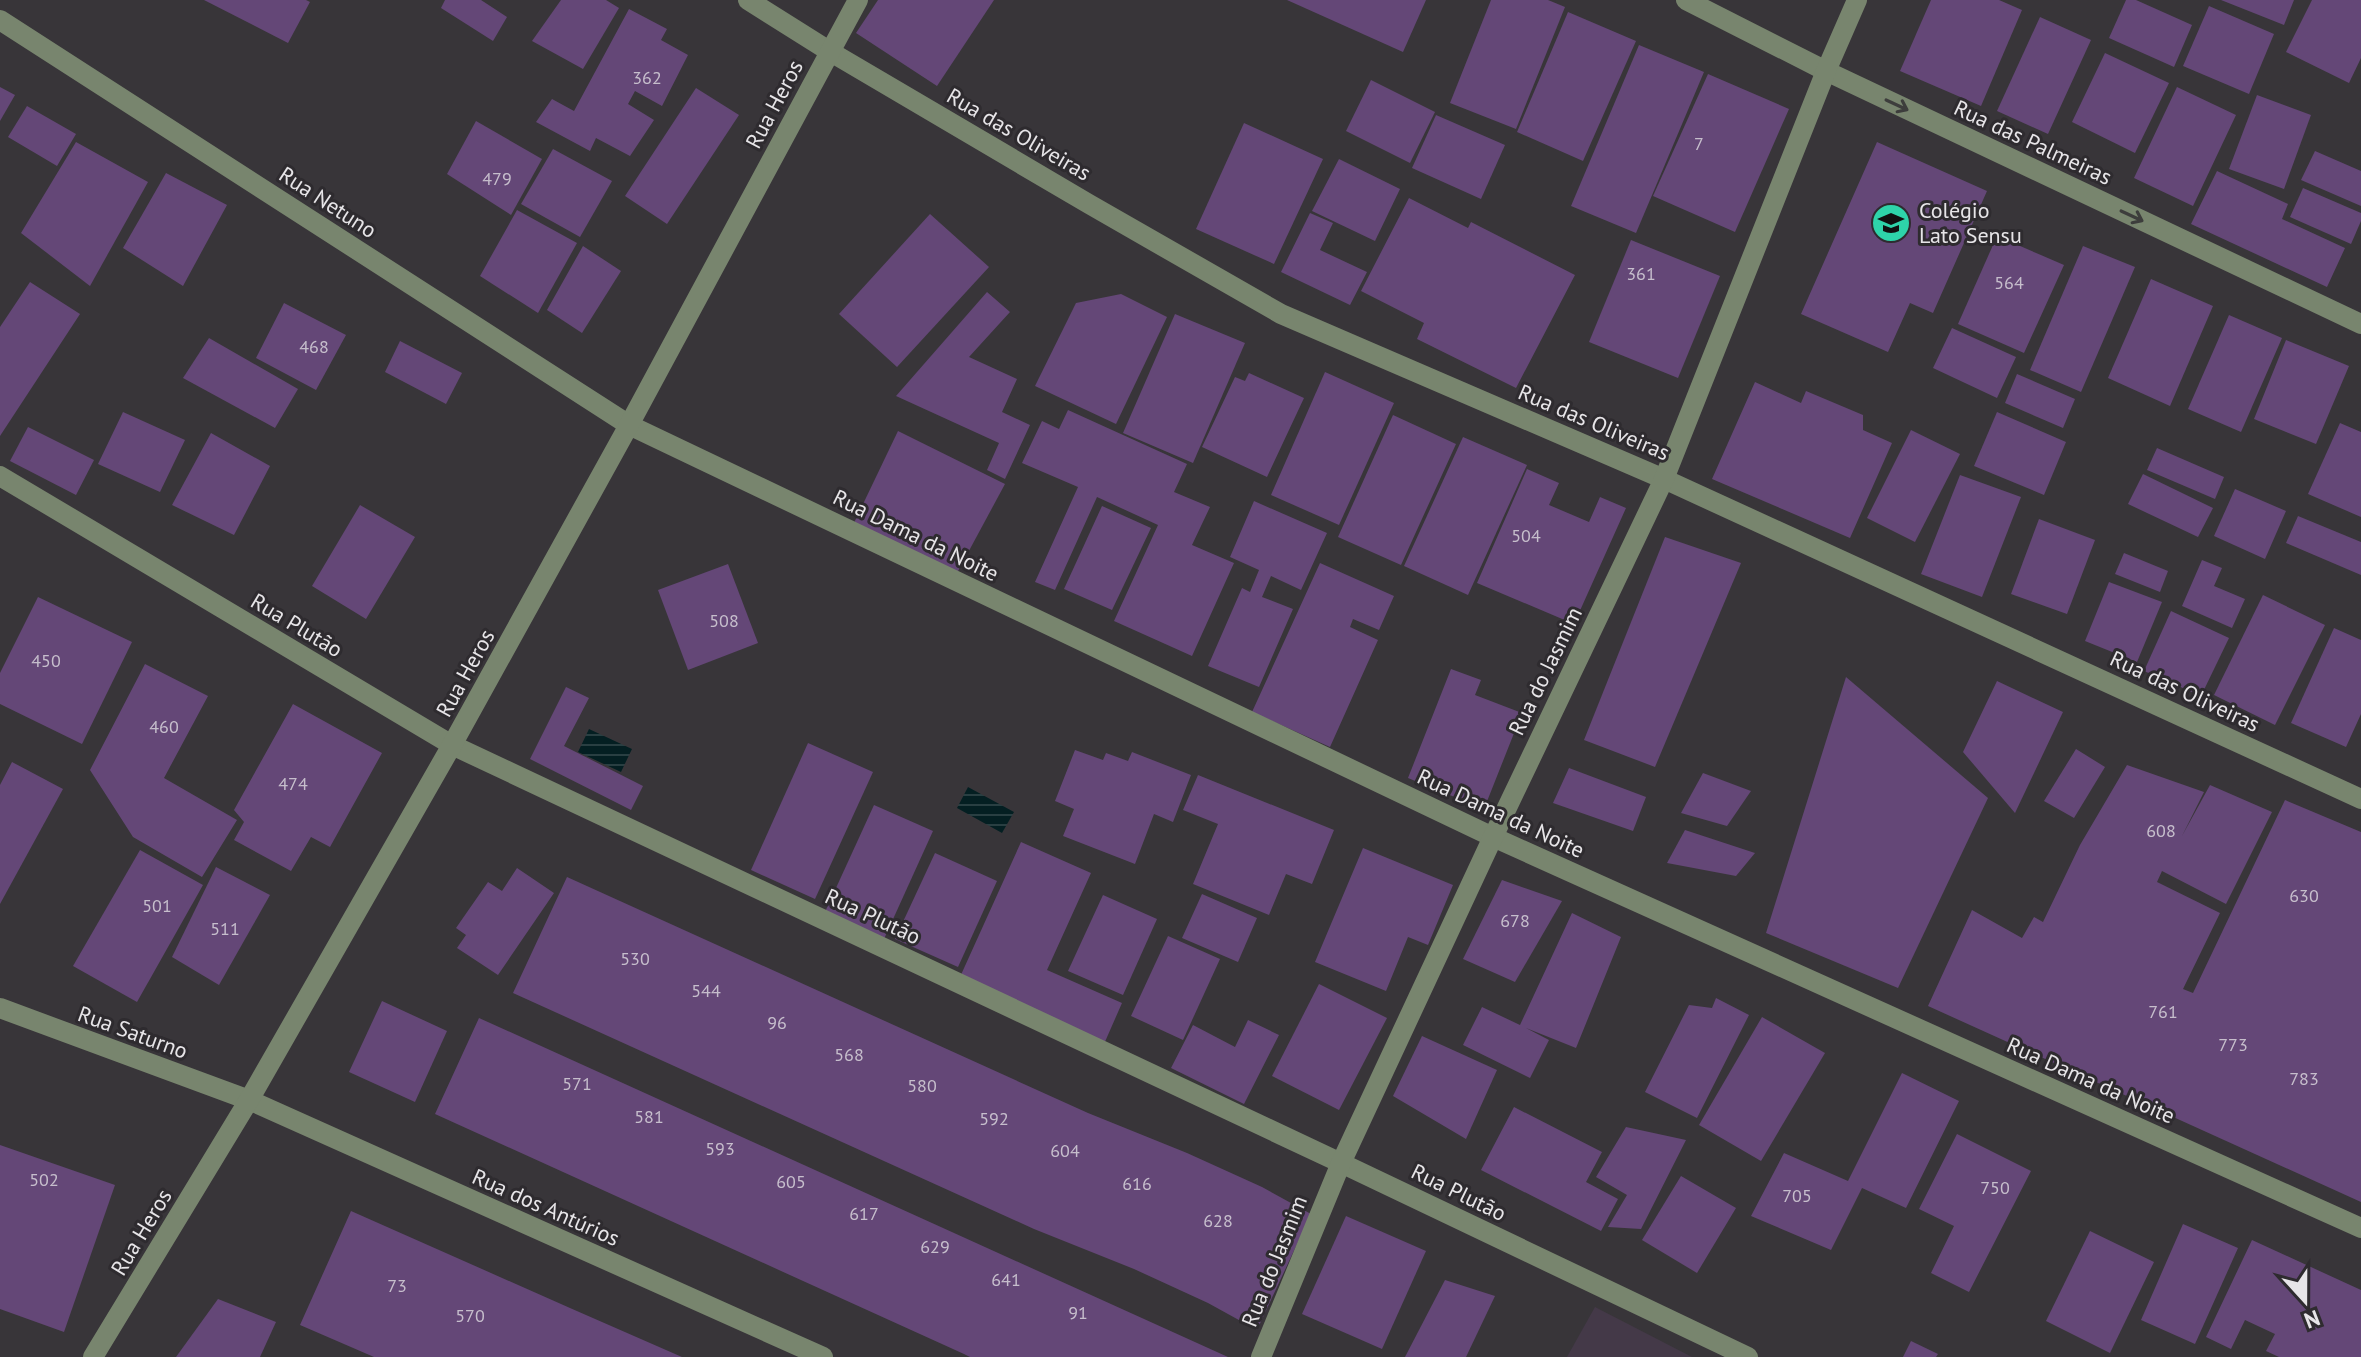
<svg xmlns="http://www.w3.org/2000/svg" width="2361" height="1357" viewBox="0 0 2361 1357" font-family="'PT Sans',sans-serif">
	<style>
		.education { fill: #443948 }
		.water { fill: url(#water-rules) }
		.building { fill: #644777 }
		.lines { fill: none; stroke-linecap: round; stroke-linejoin: round }
		.minor { stroke: #78856e; stroke-width: 20 }
		.oneway { stroke: #3d3d3c }
		.labels { text-anchor: middle; dominant-baseline: central; stroke-width: 6; stroke-linejoin: round; paint-order: stroke }
		.number-label { font-size: 18px; fill: #c6becc }
		.street-label { font-size: 22px; fill: #e7e5e8; stroke: #2e2b2f }
		.poi-label { font-size: 22px; fill: #e7e5e8; stroke: #2e2b2f; text-anchor: start }
	</style>
	<defs>
		<pattern id="water-rules" width="6" height="5" patternUnits="userSpaceOnUse" patternTransform="scale(2)"><rect width="6" height="5" fill="#041f22"/><path d="M0 2.5h6" fill="none" stroke="#293f42"/></pattern>
	</defs>
	<rect width="100%" height="100%" fill="#383539"/>
	<!-- education -->
	<path class="education" d="M1595,1307L1692,1357H1567Z"/>
	<!-- water -->
	<g class="water">
		<path d="M589,729L632,749L621,772L578,752Z"/>
		<path d="M968,787L1014,812L1002,833L957,808Z"/>
	</g>
	<!-- building -->
	<g class="building">
		<path d="M204,0H306L310,2L288,43Z"/>
		<path d="M445,0H481L507,17L493,41L441,8Z"/>
		<path d="M561,0H606L619,8L583,69L532,41Z"/>
		<path d="M878,0H994L937,86L856,33Z"/>
		<path d="M1287,0H1426L1403,52Z"/>
		<path d="M1491,0H1548L1565,7L1516,129L1450,103Z"/>
		<path d="M1931,0H1999L2022,10L1981,106L1900,71Z"/>
		<path d="M2126,0H2136L2192,25L2174,67L2109,38Z"/>
		<path d="M2221,0H2294L2284,25Z"/>
		<path d="M2312,0H2361V58L2349,83L2286,52Z"/>
		<path d="M2209,6L2274,34L2249,94L2183,66Z"/>
		<path d="M629,9L667,29L661,40L688,55L662,106L635,91L628,104L654,120L630,156L596,138L590,151L536,122L552,99L574,111Z"/>
		<path d="M1568,12L1636,41L1583,161L1517,132Z"/>
		<path d="M2040,17L2091,40L2048,134L1997,111Z"/>
		<path d="M1639,45L1704,72L1636,233L1571,206Z"/>
		<path d="M2105,53L2169,83L2135,153L2072,122Z"/>
		<path d="M1708,74L1789,109L1735,232L1653,196Z"/>
		<path d="M1371,80L1435,112L1410,163L1346,131Z"/>
		<path d="M0,87L15,95L0,121Z"/>
		<path d="M2177,87L2236,115L2193,206L2134,178Z"/>
		<path d="M696,88L739,115L667,224L625,196Z"/>
		<path d="M2257,95L2311,115L2284,189L2229,169Z"/>
		<path d="M27,106L76,134L57,166L8,137Z"/>
		<path d="M1436,115L1505,145L1481,199L1412,168Z"/>
		<path d="M476,121L542,159L511,215L447,174Z"/>
		<path d="M1244,123L1323,159L1274,264L1196,229Z"/>
		<path d="M76,142L148,182L90,286L21,233Z"/>
		<path d="M1877,142L1987,191L1933,313L1910,303L1888,352L1801,314Z"/>
		<path d="M553,149L612,181L580,237L521,204Z"/>
		<path d="M2315,151L2361,171V206L2301,180Z"/>
		<path d="M1339,159L1400,189L1375,241L1312,211Z"/>
		<path d="M2217,171L2288,204L2282,219L2345,248L2327,287L2191,224Z"/>
		<path d="M166,173L227,205L183,286L123,248Z"/>
		<path d="M2303,188L2361,213V221L2351,244L2290,217Z"/>
		<path d="M1409,198L1468,228L1471,222L1575,275L1516,388L1417,339L1424,323L1361,291Z"/>
		<path d="M517,210L577,243L538,313L480,276Z"/>
		<path d="M1310,213L1333,223L1320,250L1367,272L1350,305L1281,272Z"/>
		<path d="M930,214L989,267L897,367L839,314Z"/>
		<path d="M1997,236L2064,265L2024,353L1958,324Z"/>
		<path d="M1631,240L1720,276L1678,378L1589,342Z"/>
		<path d="M583,246L621,271L582,333L547,310Z"/>
		<path d="M2083,246L2135,267L2081,392L2030,370Z"/>
		<path d="M2151,279L2213,306L2170,406L2108,378Z"/>
		<path d="M30,282L80,314L0,436V327Z"/>
		<path d="M987,292L1010,312L969,357L1017,379L1002,412L1030,425L1005,479L987,470L999,443L896,396Z"/>
		<path d="M1121,294L1167,317L1116,424L1035,386L1076,303Z"/>
		<path d="M284,303L346,335L316,390L256,358Z"/>
		<path d="M1175,314L1245,343L1193,463L1123,433Z"/>
		<path d="M2229,315L2282,338L2241,432L2188,409Z"/>
		<path d="M1952,328L2016,357L1997,398L1933,368Z"/>
		<path d="M209,338L298,389L275,428L183,378Z"/>
		<path d="M2286,340L2349,366L2316,444L2254,419Z"/>
		<path d="M400,341L462,373L446,404L385,372Z"/>
		<path d="M1325,372L1394,403L1339,525L1271,495Z"/>
		<path d="M1249,373L1304,398L1267,477L1202,447L1235,377L1245,381Z"/>
		<path d="M2017,374L2075,399L2063,428L2005,403Z"/>
		<path d="M1755,382L1801,403L1806,391L1863,415V430L1892,443L1850,538L1712,479Z"/>
		<path d="M1068,410L1187,464L1174,492L1210,507L1192,545L1234,563L1192,656L1114,621L1158,525L1097,497L1055,590L1035,582L1078,487L1022,463L1042,421L1059,429Z"/>
		<path d="M123,412L185,440L160,492L98,464Z"/>
		<path d="M1997,412L2066,442L2044,495L1974,466Z"/>
		<path d="M1393,415L1456,444L1401,565L1338,537Z"/>
		<path d="M2340,423L2361,432V517L2308,494Z"/>
		<path d="M28,427L94,460L76,495L10,461Z"/>
		<path d="M1911,430L1960,454L1915,542L1867,518Z"/>
		<path d="M898,431L1005,484L957,573L853,525Z"/>
		<path d="M211,433L270,466L234,535L172,505Z"/>
		<path d="M1463,437L1527,465L1468,595L1404,566Z"/>
		<path d="M2157,448L2224,477L2215,499L2147,470Z"/>
		<path d="M1527,469L1559,483L1549,505L1589,522L1600,497L1626,508L1574,624L1477,583Z"/>
		<path d="M2143,474L2213,508L2198,537L2128,504Z"/>
		<path d="M1960,475L2021,497L1982,597L1921,574Z"/>
		<path d="M2235,489L2286,511L2265,559L2214,536Z"/>
		<path d="M1254,501L1327,533L1301,590L1271,576L1262,597L1293,609L1259,687L1208,666L1242,588L1250,592L1259,570L1230,557Z"/>
		<path d="M360,505L415,537L366,619L312,586Z"/>
		<path d="M1102,506L1151,528L1112,610L1064,589Z"/>
		<path d="M2298,516L2361,542V575L2286,543Z"/>
		<path d="M2039,519L2095,540L2067,614L2011,594Z"/>
		<path d="M1665,537L1741,563L1655,767L1584,740Z"/>
		<path d="M2124,553L2168,571L2160,592L2115,574Z"/>
		<path d="M2202,560L2222,568L2214,586L2245,599L2232,628L2182,606Z"/>
		<path d="M1320,563L1394,596L1379,630L1353,619L1350,627L1378,640L1330,747L1252,712Z"/>
		<path d="M728,564L758,643L688,670L658,590Z"/>
		<path d="M2109,582L2162,602L2137,662L2085,641Z"/>
		<path d="M2263,595L2325,625L2275,725L2214,695Z"/>
		<path d="M38,597L132,642L82,744L0,704V673Z"/>
		<path d="M2171,611L2229,638L2201,696L2144,671Z"/>
		<path d="M2334,628L2361,640V714L2346,747L2291,723Z"/>
		<path d="M145,664L208,696L164,778L237,820L202,877L133,837L90,770Z"/>
		<path d="M1451,669L1481,680L1475,695L1522,713L1484,809L1408,778Z"/>
		<path d="M1846,677L1988,798L1898,988L1766,933Z"/>
		<path d="M1997,681L2063,712L2015,813L1963,752Z"/>
		<path d="M566,687L589,698L564,746L643,786L631,810L530,759Z"/>
		<path d="M293,704L382,753L330,847L311,837L291,871L234,840L244,822L234,810Z"/>
		<path d="M808,743L873,772L815,899L751,870Z"/>
		<path d="M2076,749L2105,767L2074,818L2044,801Z"/>
		<path d="M1075,750L1103,760L1106,753L1128,761L1132,752L1191,775L1173,822L1154,814L1135,864L1063,836L1074,809L1055,801Z"/>
		<path d="M12,762L63,789L0,904V785Z"/>
		<path d="M2127,765L2204,792L2182,836L2210,785L2272,812L2226,904L2162,871L2157,882L2220,913L2183,989L2193,993L2285,800L2361,832V1202L1928,1006L1972,910L2022,938L2034,917L2043,922L2080,845Z"/>
		<path d="M1569,768L1646,797L1633,831L1553,803Z"/>
		<path d="M1703,773L1751,791L1727,826L1681,813Z"/>
		<path d="M1198,775L1334,830L1312,884L1286,874L1269,915L1193,884L1218,824L1183,810Z"/>
		<path d="M874,805L933,831L884,939L825,912Z"/>
		<path d="M1685,830L1755,853L1736,876L1667,863Z"/>
		<path d="M1021,842L1091,873L1047,970L1122,1003L1104,1044L960,977Z"/>
		<path d="M1363,848L1453,885L1428,945L1408,937L1386,991L1315,962Z"/>
		<path d="M140,850L203,885L137,1002L73,966Z"/>
		<path d="M935,853L997,881L958,967L895,939Z"/>
		<path d="M216,867L270,895L219,985L172,957Z"/>
		<path d="M517,868L554,893L498,975L457,948L466,935L456,928L488,882L502,891Z"/>
		<path d="M567,877L1088,1113L1187,1153L1262,1187L1311,1214L1257,1330L1208,1303L1134,1269L1034,1229L513,993Z"/>
		<path d="M1502,880L1562,901L1515,982L1463,959Z"/>
		<path d="M1202,894L1257,918L1238,962L1182,938Z"/>
		<path d="M1103,895L1157,919L1123,995L1068,971Z"/>
		<path d="M1572,913L1621,937L1576,1048L1526,1028L1549,1040L1530,1078L1463,1045L1482,1007L1520,1025Z"/>
		<path d="M1168,936L1220,959L1183,1040L1131,1016Z"/>
		<path d="M1319,984L1387,1018L1339,1110L1272,1076Z"/>
		<path d="M1716,998L1749,1015L1697,1118L1645,1092L1689,1005L1712,1008Z"/>
		<path d="M382,1001L447,1031L415,1102L349,1072Z"/>
		<path d="M1762,1017L1825,1053L1761,1161L1699,1125Z"/>
		<path d="M479,1018L932,1223L1228,1357H970L964,1354L435,1114Z"/>
		<path d="M1248,1020L1279,1035L1244,1104L1171,1068L1193,1025L1235,1047Z"/>
		<path d="M1422,1036L1497,1070L1466,1139L1393,1096Z"/>
		<path d="M1902,1073L1959,1101L1906,1208L1862,1188L1831,1250L1751,1216L1784,1153L1848,1181Z"/>
		<path d="M1514,1107L1602,1152L1586,1182L1618,1199L1601,1231L1481,1170Z"/>
		<path d="M1626,1127L1686,1140L1641,1229L1608,1227L1627,1195L1596,1177Z"/>
		<path d="M1957,1134L2031,1171L1969,1292L1931,1273L1954,1226L1919,1209Z"/>
		<path d="M0,1145L115,1185L64,1332L0,1309Z"/>
		<path d="M1681,1176L1736,1208L1697,1273L1642,1240Z"/>
		<path d="M351,1211L570,1308L682,1357H374L300,1325Z"/>
		<path d="M1346,1216L1426,1251L1382,1349L1302,1314Z"/>
		<path d="M2183,1224L2238,1248L2195,1344L2141,1320Z"/>
		<path d="M2090,1231L2154,1262L2110,1353L2046,1321Z"/>
		<path d="M2252,1240L2361,1290V1357H2279L2266,1351L2275,1334L2245,1320L2231,1349L2206,1337Z"/>
		<path d="M1445,1280L1495,1296L1466,1357H1405Z"/>
		<path d="M218,1299L276,1322L260,1357H176Z"/>
		<path d="M1911,1341L1938,1354L1936,1357H1903Z"/>
	</g>
	<g class="lines">
		<!-- minor -->
		<g class="minor">
			<path d="M748,0L829,51L1089,204L1281,314L1664,479L2361,799"/>
			<path d="M1686,0L1826,71L2361,324"/>
			<path d="M0,20L629,425L1493,837L2361,1228"/>
			<path d="M0,476L452,745L1341,1163L1748,1357"/>
			<path d="M0,1008L249,1100L823,1357"/>
			<path d="M93,1357L249,1100L452,745L629,425L858,0"/>
			<path d="M1261,1357L1341,1163L1493,837L1664,479L1826,71L1857,0"/>
		</g>
	</g>
	<!-- one-way arrows -->
	<defs><path id="oneway-shaft" d="M-6 0H5M1.5-3L5.5 0L1.5 3" fill="none" stroke-width="1.6" stroke-linecap="round" stroke-linejoin="round" transform="scale(2)"/></defs>
	<g class="oneway">
		<use href="#oneway-shaft" transform="translate(1897 105) rotate(25)"/>
		<use href="#oneway-shaft" transform="translate(2132 216) rotate(25)"/>
	</g>
	<!-- icons -->
	<defs>
		<symbol id="school-disc" viewBox="-11 -11 22 22"><circle r="9.5" fill="#2ed4aa" stroke="#2e2b2f"/><path d="M0-5L7-2L0 1L-7-2ZM-4 1L0 2.5L4 1V4Q0 6-4 4Z" fill="#111"/></symbol>
	</defs>
	<g fill-rule="evenodd">
		<use href="#school-disc" x="1869" y="201" width="44" height="44"/>
	</g>
	<g class="labels">
		<!-- number labels -->
		<g class="number-label">
			<text x="647" y="77">362</text>
			<text x="1699" y="143">7</text>
			<text x="497" y="178">479</text>
			<text x="1641" y="273">361</text>
			<text x="2009" y="282">564</text>
			<text x="314" y="346">468</text>
			<text x="1526" y="535">504</text>
			<text x="724" y="620">508</text>
			<text x="46" y="660">450</text>
			<text x="164" y="726">460</text>
			<text x="293" y="783">474</text>
			<text x="2161" y="830">608</text>
			<text x="2304" y="895">630</text>
			<text x="157" y="905">501</text>
			<text x="1515" y="920">678</text>
			<text x="225" y="928">511</text>
			<text x="635" y="958">530</text>
			<text x="706" y="990">544</text>
			<text x="2163" y="1011">761</text>
			<text x="777" y="1022">96</text>
			<text x="2233" y="1044">773</text>
			<text x="849" y="1054">568</text>
			<text x="2304" y="1078">783</text>
			<text x="577" y="1083">571</text>
			<text x="922" y="1085">580</text>
			<text x="649" y="1116">581</text>
			<text x="994" y="1118">592</text>
			<text x="720" y="1148">593</text>
			<text x="1065" y="1150">604</text>
			<text x="44" y="1179">502</text>
			<text x="791" y="1181">605</text>
			<text x="1137" y="1183">616</text>
			<text x="1995" y="1187">750</text>
			<text x="1797" y="1195">705</text>
			<text x="864" y="1213">617</text>
			<text x="1218" y="1220">628</text>
			<text x="935" y="1246">629</text>
			<text x="1006" y="1279">641</text>
			<text x="397" y="1285">73</text>
			<text x="1078" y="1312">91</text>
			<text x="470" y="1315">570</text>
		</g>
		<!-- street labels -->
		<g class="street-label">
			<text transform="translate(774 104) rotate(-62)">Rua Heros</text>
			<text transform="translate(1019 134) rotate(30)">Rua das Oliveiras</text>
			<text transform="translate(2033 142) rotate(25)">Rua das Palmeiras</text>
			<text transform="translate(328 202) rotate(33)">Rua Netuno</text>
			<text transform="translate(1594 422) rotate(23)">Rua das Oliveiras</text>
			<text transform="translate(916 535) rotate(26)">Rua Dama da Noite</text>
			<text transform="translate(297 625) rotate(31)">Rua Plutão</text>
			<text transform="translate(1545 671) rotate(-64)">Rua do Jasmim</text>
			<text transform="translate(465 673) rotate(-61)">Rua Heros</text>
			<text transform="translate(2185 691) rotate(25)">Rua das Oliveiras</text>
			<text transform="translate(1501 813) rotate(25)">Rua Dama da Noite</text>
			<text transform="translate(873 916) rotate(25)">Rua Plutão</text>
			<text transform="translate(133 1032) rotate(20)">Rua Saturno</text>
			<text transform="translate(2091 1080) rotate(24)">Rua Dama da Noite</text>
			<text transform="translate(1459 1192) rotate(26)">Rua Plutão</text>
			<text transform="translate(546 1207) rotate(24)">Rua dos Antúrios</text>
			<text transform="translate(141 1232) rotate(-59)">Rua Heros</text>
			<text transform="translate(1274 1261) rotate(-68)">Rua do Jasmim</text>
		</g>
		<!-- poi labels -->
		<g class="poi-label">
			<text x="1919" y="210">Colégio<tspan x="1919" dy="25">Lato Sensu</tspan></text>
		</g>
	</g>
	<!-- north arrow -->
	<g transform="translate(2305 1301) rotate(159)" stroke="#2e2b2f" stroke-width="6" paint-order="stroke">
	<path d="M0-6L14 30L0 20L-14 30Z" fill="#e7e5e8"/>
	<text y="-12" font-size="22" font-weight="bold" text-anchor="middle" fill="#e7e5e8">N</text>
	</g>
</svg>
